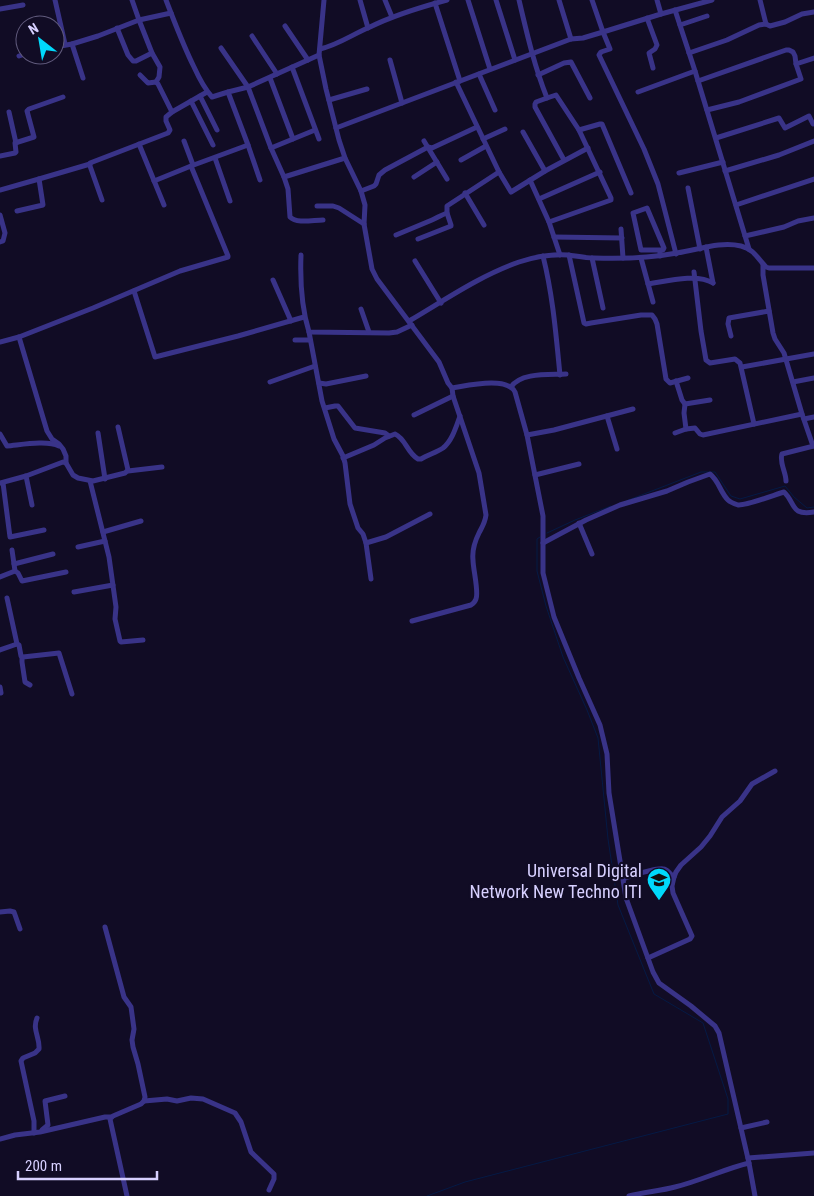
<svg xmlns="http://www.w3.org/2000/svg" width="814" height="1196" viewBox="0 0 814 1196" font-family="'Roboto Condensed',sans-serif">
	<style>
		.lines { fill: none; stroke-linecap: round; stroke-linejoin: round }
		.stream { stroke: #051a45; stroke-width: 1 }
		.minor { stroke: #393388; stroke-width: 5 }
		.labels { text-anchor: middle; dominant-baseline: central; stroke-width: 4.5; stroke-linejoin: round; paint-order: stroke }
		.poi-label { font-size: 18px; fill: #d7d0ff; stroke: #110c25; text-anchor: end }
	</style>
	<rect width="100%" height="100%" fill="#110c25"/>
	<g class="lines">
		<!-- stream -->
		<g class="stream">
			<path d="M626,501L701,472H715L731,496L740,499L785,486L794,497L807,508L814,507"/>
			<path d="M547,533L575,520L611,506"/>
			<path d="M427,1196L465,1182L728,1114V1099L703,1023L654,994L618,905L608,839L598,738L587,710L563,657L546,606L537,571V539L540,537"/>
		</g>
		<!-- minor -->
		<g class="minor">
			<path d="M55,0L65,44"/>
			<path d="M132,0L139,20L152,53L160,67L159,77L156,82"/>
			<path d="M166,0L171,13"/>
			<path d="M360,0L368,28"/>
			<path d="M385,0L392,17"/>
			<path d="M468,0L490,69"/>
			<path d="M496,0L515,60"/>
			<path d="M519,0C527,34 534,65 547,98L556,95L579,130L611,198V200L549,222"/>
			<path d="M559,0L571,39"/>
			<path d="M592,0L603,32L661,14"/>
			<path d="M657,0L661,14L712,0"/>
			<path d="M760,0L766,24"/>
			<path d="M435,3L460,81"/>
			<path d="M0,9L23,5"/>
			<path d="M675,10L695,71L749,249"/>
			<path d="M647,18L657,45L655,49L649,53L653,68"/>
			<path d="M680,25L707,16"/>
			<path d="M285,26L308,60"/>
			<path d="M117,28L128,55L133,61H136L152,53"/>
			<path d="M252,36L277,74"/>
			<path d="M72,44L83,78"/>
			<path d="M55,47L72,44L98,36L139,20L171,13C178,31 185,49 194,67C199,78 204,88 212,97L228,92"/>
			<path d="M221,48L248,87L271,148L284,177L345,158"/>
			<path d="M320,49C338,45 353,34 370,27C394,15 421,7 447,0"/>
			<path d="M689,53L727,40L759,25L766,24L770,26L785,22L802,14L814,12"/>
			<path d="M319,55L326,89L339,140L345,158L361,191L365,205L364,224L372,269L377,279L439,362L448,383L452,388C466,386 507,376 515,392L527,435L543,516V573L554,617L579,678L600,725L607,754L609,793L626,898L653,972L659,983L691,1006L715,1026L719,1033L749,1163L755,1196"/>
			<path d="M19,56L25,54"/>
			<path d="M390,60L402,103"/>
			<path d="M292,67L319,139"/>
			<path d="M479,74L495,110"/>
			<path d="M140,75L148,83L156,82L158,84L172,112"/>
			<path d="M538,75L564,63L571,62L590,98"/>
			<path d="M270,78L293,139"/>
			<path d="M698,81L786,50H789L793,52L795,56L796,64"/>
			<path d="M456,82L499,172L511,192L545,171L588,148"/>
			<path d="M638,92L695,71"/>
			<path d="M200,96L217,130"/>
			<path d="M547,98L536,102L535,104V107L564,160"/>
			<path d="M329,100L367,89"/>
			<path d="M191,101L213,145"/>
			<path d="M707,110L739,102L801,79L796,64L814,58"/>
			<path d="M9,112L16,143"/>
			<path d="M336,128L571,39L583,38L603,32L610,49L601,52L599,55L644,149L658,184L676,254"/>
			<path d="M579,130L600,124H602L631,193"/>
			<path d="M523,132L545,171"/>
			<path d="M716,138L779,118L785,128L809,116L813,124"/>
			<path d="M483,139L505,129"/>
			<path d="M184,141L193,165"/>
			<path d="M424,141L447,179"/>
			<path d="M139,144L164,205"/>
			<path d="M248,145L260,180"/>
			<path d="M271,148L315,130"/>
			<path d="M0,156L15,153L16,152L15,143L34,137L27,111L29,109L63,97"/>
			<path d="M215,158L230,201"/>
			<path d="M461,160L486,146"/>
			<path d="M725,171L779,155L814,141"/>
			<path d="M679,173L723,162"/>
			<path d="M284,177L288,189L290,217C297,224 313,220 323,220"/>
			<path d="M414,177L437,162"/>
			<path d="M530,180L549,222L560,255"/>
			<path d="M154,181L191,166"/>
			<path d="M688,188L700,249"/>
			<path d="M0,190L39,179L90,164"/>
			<path d="M361,191L374,186L376,184L379,175L385,170L428,147L432,148L477,127"/>
			<path d="M465,193L484,225"/>
			<path d="M539,199L600,172"/>
			<path d="M102,200L90,166V163L168,133L170,130L166,121V117L172,112L207,92"/>
			<path d="M736,205L814,179"/>
			<path d="M317,206H333L339,208L364,224"/>
			<path d="M17,211L43,205L39,179"/>
			<path d="M0,215L5,233L3,241L0,242"/>
			<path d="M621,229L623,258"/>
			<path d="M396,235C408,230 420,225 432,220C437,218 441,215 447,213"/>
			<path d="M745,236L784,227L798,221L814,218"/>
			<path d="M554,237L622,238"/>
			<path d="M418,239L451,226V225L447,213V206L499,172"/>
			<path d="M706,247L713,283"/>
			<path d="M660,250H663L664,248L647,208L633,213L641,250H660V256"/>
			<path d="M301,255C300,281 301,306 309,332L389,333L397,332L412,325"/>
			<path d="M569,255L584,323L586,324L591,323L641,315H652L655,319L657,324L666,379L670,383L688,378"/>
			<path d="M543,256C553,296 556,335 560,375"/>
			<path d="M592,258L603,308"/>
			<path d="M641,258L653,302"/>
			<path d="M415,261L441,303"/>
			<path d="M763,264V275L773,333L775,339L784,353L802,414L813,446"/>
			<path d="M694,272L701,331L706,360L710,363L735,359L740,363L754,424"/>
			<path d="M273,280L291,321"/>
			<path d="M648,284C667,281 697,273 713,283"/>
			<path d="M134,291L155,357L238,336L304,317"/>
			<path d="M361,309L369,332"/>
			<path d="M409,321C445,300 479,276 519,262C534,257 551,254 568,255C576,256 585,258 594,258C622,259 650,258 677,253C698,250 720,241 741,246C754,249 758,259 766,267L769,268H814"/>
			<path d="M309,332L322,401L334,439L343,456L345,463L350,504L358,528L363,534L366,543L371,579"/>
			<path d="M731,336L728,324L729,318L769,311"/>
			<path d="M19,337L47,431L52,439L59,444L63,449L66,456V463"/>
			<path d="M295,340H310"/>
			<path d="M0,342L19,337L93,308L180,271L228,257V256L191,166L248,145L228,92L248,87L319,55L324,0"/>
			<path d="M742,367L814,354"/>
			<path d="M676,381L682,400L685,404L710,400"/>
			<path d="M270,382L315,366"/>
			<path d="M793,382L814,378"/>
			<path d="M319,383L326,384L366,376"/>
			<path d="M511,387C521,372 550,375 566,374"/>
			<path d="M685,404L684,413L686,429"/>
			<path d="M325,408L335,406H338L355,428L385,433L389,436"/>
			<path d="M414,415L453,396"/>
			<path d="M607,416L617,449"/>
			<path d="M804,419L814,417"/>
			<path d="M98,433L105,479"/>
			<path d="M675,433L686,429L695,428L700,434L703,435L802,414"/>
			<path d="M0,434L7,446C20,445 47,440 59,446"/>
			<path d="M527,435L554,430L633,409"/>
			<path d="M343,458L374,445L385,438L395,434C406,439 407,453 418,459H421C428,455 437,452 443,448C452,441 456,427 460,416"/>
			<path d="M128,471L162,467"/>
			<path d="M535,475L579,464"/>
			<path d="M26,476L32,505"/>
			<path d="M90,481L109,557L116,607L115,619L120,641L121,642L143,640"/>
			<path d="M786,481C786,472 779,462 782,454L814,446"/>
			<path d="M0,483L26,476L63,462L66,463L73,475L78,478L93,481L125,473L128,470L118,427"/>
			<path d="M3,483L10,537L44,530"/>
			<path d="M579,523L592,554"/>
			<path d="M103,532L141,521"/>
			<path d="M366,543L386,537L430,514"/>
			<path d="M543,543L586,520L620,505L667,491L688,482L710,474C719,481 720,492 728,500C730,502 735,504 738,505C746,506 774,495 784,492C796,503 790,516 814,512"/>
			<path d="M78,547L105,541"/>
			<path d="M14,564L53,554"/>
			<path d="M15,571L18,573L22,581L66,572"/>
			<path d="M0,577L15,571L12,550"/>
			<path d="M74,592L113,585"/>
			<path d="M7,598L17,644"/>
			<path d="M412,621L471,605C474,603 475,602 476,599C479,592 473,569 473,560C472,551 475,541 479,533C482,527 485,523 486,515L479,473L453,396L452,388"/>
			<path d="M0,650L17,644L19,645L21,656L23,657L59,653L72,694"/>
			<path d="M22,657V662L25,682L30,685"/>
			<path d="M0,687L1,693"/>
			<path d="M623,879C630,876 658,867 664,869C668,870 671,875 674,877"/>
			<path d="M0,912L10,911L14,912L20,929"/>
			<path d="M105,927L124,997L131,1007L134,1029L132,1040L133,1047L138,1064L145,1097L144,1101L141,1104L113,1116L110,1119L127,1196"/>
			<path d="M648,958L690,939L692,936L673,893L672,886L674,877L676,872L681,865L701,847L710,836L722,817L740,801L752,784L775,771"/>
			<path d="M144,1101L167,1099L177,1101L191,1098L203,1099L235,1113L241,1122L251,1152L274,1174V1179L269,1190"/>
			<path d="M741,1128L767,1122"/>
			<path d="M42,1130L48,1125L45,1101L65,1096"/>
			<path d="M34,1133V1121L21,1061L23,1058L35,1053L39,1049C40,1037 32,1030 37,1018"/>
			<path d="M0,1139L15,1135L40,1132L105,1117H111"/>
			<path d="M748,1158L814,1153"/>
			<path d="M629,1196C644,1192 660,1191 675,1187C700,1181 724,1169 749,1163"/>
		</g>
	</g>
	<!-- icons -->
	<defs>
		<symbol id="university-pin" viewBox="-11 -11 22 30"><path d="M0 17L-7.5 6A9.5 9.5 0 1 1 7.5 6Z" fill="#00d9fb" stroke="#110c25"/><path d="M0-5L7-2L0 1L-7-2ZM-4 1L0 2.5L4 1V4Q0 6-4 4Z" fill="#111"/></symbol>
	</defs>
	<g fill-rule="evenodd">
		<use href="#university-pin" x="645" y="866" width="28" height="38"/>
	</g>
	<g class="labels">
		<!-- poi labels -->
		<g class="poi-label">
			<text x="642" y="870">Universal Digital<tspan x="642" dy="21">Network New Techno ITI</tspan></text>
		</g>
	</g>
	<!-- north arrow -->
	<g transform="translate(40 40) rotate(329)"><circle r="24" fill="#110c25" stroke="#605a7c"/>
	<path d="M0-4L9 19L0 12L-9 19Z" fill="#00d9fb"/>
	<text y="-8" font-size="14" font-weight="bold" text-anchor="middle" fill="#d7d0ff">N</text>
	</g>
	<!-- scale -->
	<path d="M18 1171v8h139v-8" fill="none" stroke="#d7d0ff" stroke-width="2.5"/>
	<text x="25" y="1171" font-size="15" fill="#d7d0ff" stroke="#110c25" stroke-width="4" paint-order="stroke">200 m</text>
</svg>
